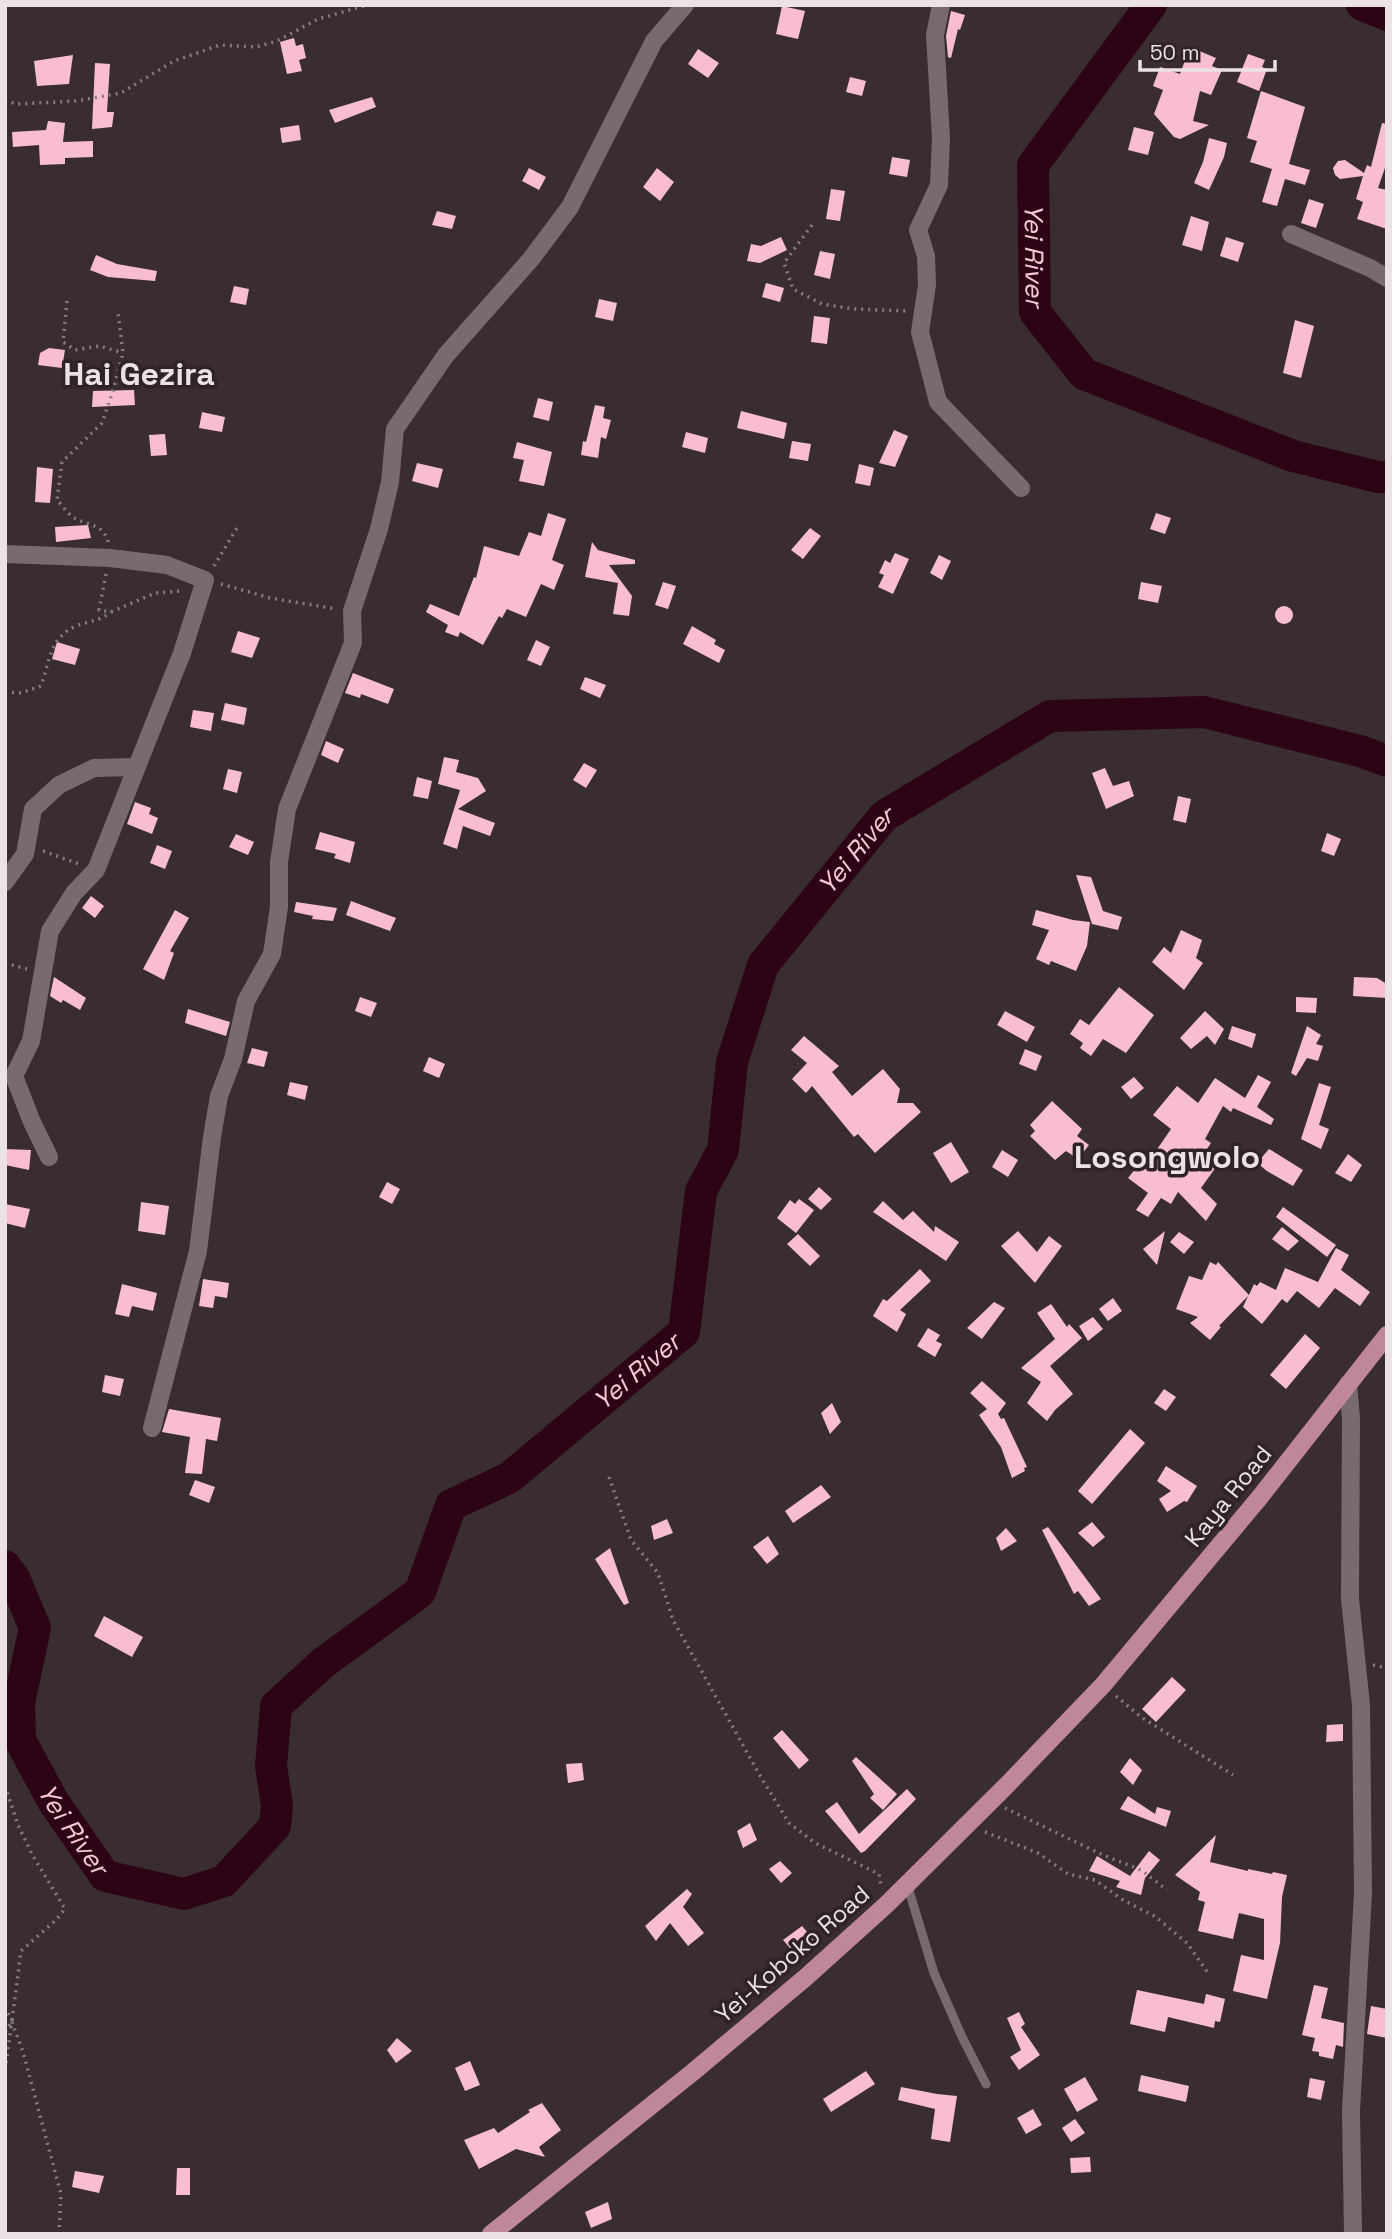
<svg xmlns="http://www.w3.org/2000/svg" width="1392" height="2239" viewBox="0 0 1392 2239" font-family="'Space Grotesk',sans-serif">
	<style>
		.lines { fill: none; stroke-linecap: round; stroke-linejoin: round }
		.river { stroke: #2d0416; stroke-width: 32 }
		.building { fill: #f8becf }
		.path { stroke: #877d7f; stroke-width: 3.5; stroke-dasharray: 2 5; stroke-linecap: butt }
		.lane { stroke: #796a6e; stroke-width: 9 }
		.street { stroke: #796a6e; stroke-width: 18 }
		.primary { stroke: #bf8799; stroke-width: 18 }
		.labels { text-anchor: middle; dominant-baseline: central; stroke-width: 7; stroke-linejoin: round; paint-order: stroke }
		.street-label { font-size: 24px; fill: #ebe2e4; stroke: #2f2327 }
		.water-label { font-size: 26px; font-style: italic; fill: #f8c7d5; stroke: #2f2327 }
		.district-label { font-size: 32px; font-weight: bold; fill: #ebe2e4; stroke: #2f2327 }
	</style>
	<rect width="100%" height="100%" fill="#392d30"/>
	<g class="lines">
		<!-- river -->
		<g class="river">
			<path id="s1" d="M1151,5L1033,165L1035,312L1084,374L1293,456L1378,477H1387"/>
			<path d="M1362,5L1387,15"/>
			<path id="s2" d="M5,1566L14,1578L35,1628L19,1702L20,1740L53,1801L105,1876L184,1894L224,1881L275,1826L277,1806L271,1766L276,1706L323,1663L420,1592L451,1505L509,1478L684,1332L701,1191L723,1150L732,1062L763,965L884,816L1050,716L1204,712L1360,751L1387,761"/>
		</g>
	</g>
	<!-- building -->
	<g class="building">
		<path d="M782,6L805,11L798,39L776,34Z"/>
		<path d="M951,11L965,15L960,30L958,29L951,58L948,57L946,36Z"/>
		<path d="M294,38L296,46L303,44L306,58L299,60L302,71L287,74L280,42Z"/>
		<path d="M698,49L719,63L708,78L688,64Z"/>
		<path d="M1197,50L1216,58L1212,66L1222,70L1211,95L1200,91L1193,121L1209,125L1180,139L1174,137L1154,114L1163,90L1153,86L1160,67L1180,74L1187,55L1194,58Z"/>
		<path d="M1248,54L1265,60L1262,67L1267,69L1259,91L1237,82Z"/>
		<path d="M73,55L69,84L37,86L34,61Z"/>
		<path d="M95,63L110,64L107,112H114L112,127L92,129Z"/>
		<path d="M850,77L866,81L862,96L846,92Z"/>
		<path d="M1261,91L1305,107L1289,164L1310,170L1305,185L1285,179L1277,206L1262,202L1272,169L1250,162L1257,141L1247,138Z"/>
		<path d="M372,97L376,107L335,123L329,110Z"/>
		<path d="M48,121L65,123L63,142L93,141V157L65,158V164L40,165L39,145L13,147L12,132L46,130Z"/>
		<path d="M1382,123L1387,124V162L1378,188L1387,190V229L1357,219L1363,202L1356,199L1363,176L1340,179L1335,175L1333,168L1338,161L1345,160L1364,173L1367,165L1371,167Z"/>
		<path d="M299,125L301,140L282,143L280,128Z"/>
		<path d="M1134,127L1154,132L1148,155L1128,150Z"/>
		<path d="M1209,138L1227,143L1224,157L1209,190L1194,183L1203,162Z"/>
		<path d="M892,157L910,160L907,177L889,174Z"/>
		<path d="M529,168L546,177L539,190L522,181Z"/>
		<path d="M657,168L674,182L660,201L643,187Z"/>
		<path d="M831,189L845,191L840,221L826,219Z"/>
		<path d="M1309,199L1324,204L1316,228L1301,223Z"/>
		<path d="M437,211L456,216L452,229L432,225Z"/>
		<path d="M1191,216L1209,222L1202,251L1182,245Z"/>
		<path d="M781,237L787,250L760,263L747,261L751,244L761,246Z"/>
		<path d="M1226,237L1244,243L1238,262L1220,256Z"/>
		<path d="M820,251L835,254L830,279L814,275Z"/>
		<path d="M96,255L117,264L157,271L155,281L108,277L90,270Z"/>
		<path d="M766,283L784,288L780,302L762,297Z"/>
		<path d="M234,286L249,289L246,305L230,302Z"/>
		<path d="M599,299L617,303L613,321L595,317Z"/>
		<path d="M814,316L830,318L827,344L811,342Z"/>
		<path d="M1295,320L1314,326L1301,378L1283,373Z"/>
		<path d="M49,348L65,350L62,368L38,365L40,353Z"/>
		<path d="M134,390L135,405L92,407L93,391Z"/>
		<path d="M538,398L553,402L549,421L533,417Z"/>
		<path d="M595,405L605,407L603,418L611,420L606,439L601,437L598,458L581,455L583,441L586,442Z"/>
		<path d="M741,411L787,423L784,439L737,428Z"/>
		<path d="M202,412L225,417L222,432L199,428Z"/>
		<path d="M894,430L908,436L895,467L879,463Z"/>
		<path d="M686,432L708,438L705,453L682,447Z"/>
		<path d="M165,434L167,455L151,456L149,435Z"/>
		<path d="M792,441L811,444L808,461L789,458Z"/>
		<path d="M517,442L552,452L544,486L519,481L524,460L513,458Z"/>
		<path d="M417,463L443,469L438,488L412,481Z"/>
		<path d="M859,464L874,468L870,486L855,483Z"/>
		<path d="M37,467L53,469L50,503L35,502Z"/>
		<path d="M548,513L566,519L552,560L564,565L554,590L541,584L526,617L507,609L502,618L499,616L483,645L460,632L458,637L445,632L448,625L426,612L430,604L459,616L474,577L476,578L484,546L519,556L529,532L541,536Z"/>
		<path d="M1156,513L1171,518L1165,534L1150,529Z"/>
		<path d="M88,525L91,538L56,542L55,527Z"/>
		<path d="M810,528L821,536L803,559L791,550Z"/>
		<path d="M592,542L598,550L635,560V564L609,565L632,596L629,616L613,614L618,583L585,577Z"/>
		<path d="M895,553L909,559L893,594L878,587L884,575L879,573L885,560L890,563Z"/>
		<path d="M939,555L951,561L942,580L930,573Z"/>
		<path d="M663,582L676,586L668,609L655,605Z"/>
		<path d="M1141,582L1162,586L1158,603L1138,599Z"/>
		<circle cx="1284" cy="615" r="9"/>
		<path d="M692,626L716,640L714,644L725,650L719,663L683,644Z"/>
		<path d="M238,631L260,638L252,658L231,652Z"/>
		<path d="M536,640L550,647L541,666L527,660Z"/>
		<path d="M57,642L80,649L75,665L52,659Z"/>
		<path d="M353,673L394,689L388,704L361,694L360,698L345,693Z"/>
		<path d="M585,677L606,685L600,698L580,689Z"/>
		<path d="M225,703L247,708L244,725L221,720Z"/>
		<path d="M193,710L214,713L211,731L190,727Z"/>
		<path d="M326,741L344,749L338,763L321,755Z"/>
		<path d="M444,757L459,760L456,772L478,778L486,791L458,809L495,823L490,836L463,826L457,849L443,844L460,790L438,784Z"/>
		<path d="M584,763L597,770L586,788L573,780Z"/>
		<path d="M1105,768L1113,786L1129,781L1134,796L1106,809L1092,773Z"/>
		<path d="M228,769L242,772L237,793L223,789Z"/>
		<path d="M417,777L432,781L428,799L413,796Z"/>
		<path d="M1178,796L1191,799L1186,823L1173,820Z"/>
		<path d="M135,802L151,808L149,814L158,818L152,834L127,824Z"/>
		<path d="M320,832L355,842L350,863L334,858L336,854L315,849Z"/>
		<path d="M1327,833L1341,839L1334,856L1321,851Z"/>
		<path d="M236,834L254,842L248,855L229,847Z"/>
		<path d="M157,845L172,851L165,869L150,863Z"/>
		<path d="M1076,875L1091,877L1103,911L1122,917L1118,930L1092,924Z"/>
		<path d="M91,896L104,906L95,918L82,908Z"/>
		<path d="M351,901L396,918L390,931L346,915Z"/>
		<path d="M296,902L337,908L333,921L312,919L313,916L294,912Z"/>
		<path d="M175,910L189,918L170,951L174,953L164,980L143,969Z"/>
		<path d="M1036,910L1073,920L1090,922L1087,946L1076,971L1051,961L1049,965L1036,959L1049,930L1032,925Z"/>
		<path d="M1181,930L1202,940L1196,958L1203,963L1184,990L1152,962L1164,947L1171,953Z"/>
		<path d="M54,977L86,998L80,1010L63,1000L61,1003L50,996Z"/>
		<path d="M1354,977L1377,978L1387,984V998L1353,996Z"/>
		<path d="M1119,987L1154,1015L1126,1053L1103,1039L1091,1056L1080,1048L1083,1043L1070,1034L1080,1019L1089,1025Z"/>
		<path d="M360,997L377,1003L371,1017L355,1011Z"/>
		<path d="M1296,997L1317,998L1316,1013L1296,1012Z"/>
		<path d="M188,1009L230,1022L226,1036L185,1023Z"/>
		<path d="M1005,1011L1035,1027L1027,1042L997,1025Z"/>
		<path d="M1205,1011L1224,1029L1215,1045L1207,1036L1191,1049L1180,1038Z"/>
		<path d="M1232,1026L1256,1034L1252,1048L1228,1039Z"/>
		<path d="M1307,1026L1321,1035L1316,1044L1323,1046L1318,1061L1307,1058L1296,1076L1291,1073Z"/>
		<path d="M804,1036L839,1066L832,1072L852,1096L883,1069L900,1089L897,1103H913L921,1112L875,1153L858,1134L854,1137L812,1086L806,1093L792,1079L807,1063L791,1050Z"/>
		<path d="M252,1048L268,1052L264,1067L247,1063Z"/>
		<path d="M1025,1049L1042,1056L1036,1071L1019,1064Z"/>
		<path d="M429,1057L445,1064L439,1078L423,1071Z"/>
		<path d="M1258,1075L1271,1082L1257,1107L1274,1119L1271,1125L1233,1108L1231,1112L1223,1106L1205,1139L1211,1143L1202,1157L1216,1167L1201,1188L1217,1204L1206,1221L1178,1192L1171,1204L1161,1198L1148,1217L1136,1210L1148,1193L1128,1178L1140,1163L1145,1167L1171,1129L1153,1115L1177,1086L1198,1103L1215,1078L1245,1098Z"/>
		<path d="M1134,1077L1144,1088L1131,1099L1121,1087Z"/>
		<path d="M290,1082L308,1086L305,1100L287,1095Z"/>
		<path d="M1319,1083L1331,1087L1319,1125L1329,1129L1321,1149L1301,1139Z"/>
		<path d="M1052,1101L1082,1129L1077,1136L1089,1145L1078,1159L1066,1151L1055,1160L1030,1136L1035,1131L1030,1125Z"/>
		<path d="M951,1142L969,1172L951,1183L933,1153Z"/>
		<path d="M5,1149L31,1150L29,1170L5,1165Z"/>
		<path d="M1269,1149L1303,1170L1293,1186L1267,1171L1257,1163Z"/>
		<path d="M1002,1150L1018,1160L1008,1177L992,1167Z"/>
		<path d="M1348,1154L1362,1165L1351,1182L1335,1173Z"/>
		<path d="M387,1182L400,1189L392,1204L379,1197Z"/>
		<path d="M819,1187L832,1199L821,1210L808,1199Z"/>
		<path d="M799,1199L814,1210L796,1233L777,1218L790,1200L795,1204Z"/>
		<path d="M883,1201L903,1220L913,1211L934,1232L935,1226L959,1242L946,1261L873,1212Z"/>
		<path d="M141,1202L169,1206L165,1235L138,1231Z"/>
		<path d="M5,1204L30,1209L25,1228L5,1223Z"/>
		<path d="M1283,1207L1336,1245L1327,1257L1276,1217Z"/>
		<path d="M1282,1227L1299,1241L1288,1251L1272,1239Z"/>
		<path d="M1018,1231L1037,1252L1049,1236L1062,1246L1035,1283L1001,1246Z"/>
		<path d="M1165,1231L1157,1265L1143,1249Z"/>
		<path d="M1179,1232L1194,1242L1184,1254L1170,1242Z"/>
		<path d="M798,1234L820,1256L810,1266L787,1244Z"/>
		<path d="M1336,1248L1349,1255L1341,1270L1370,1292L1360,1306L1335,1288L1319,1308L1297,1291L1287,1303L1282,1299L1262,1324L1243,1307L1248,1296L1219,1326L1221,1327L1210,1340L1190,1323L1198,1317L1176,1309L1189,1276L1202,1280L1210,1262L1216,1265L1218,1262L1249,1295L1254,1284L1257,1286L1260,1282L1276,1290L1285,1268L1318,1282Z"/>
		<path d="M920,1269L931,1281L900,1310L906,1314L897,1332L873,1316L883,1299L887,1301Z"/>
		<path d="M203,1279L229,1283L227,1298L215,1296L213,1308L199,1306Z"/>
		<path d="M122,1284L157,1293L153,1311L132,1306L129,1317L115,1314Z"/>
		<path d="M1113,1298L1122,1311L1108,1321L1099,1309Z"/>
		<path d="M994,1302L1005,1308L982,1339L967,1328Z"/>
		<path d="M1051,1304L1067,1327L1069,1324L1082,1338L1050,1366L1073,1394L1055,1410L1047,1421L1027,1403L1041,1382L1021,1368L1055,1339L1037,1313Z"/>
		<path d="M1093,1317L1103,1329L1088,1341L1079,1326Z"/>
		<path d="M928,1328L940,1335L936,1341L942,1344L935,1357L917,1346Z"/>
		<path d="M1305,1334L1320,1348L1286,1389L1270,1375Z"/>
		<path d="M105,1375L124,1379L120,1396L102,1392Z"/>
		<path d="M982,1381L1006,1403L998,1414L1001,1419L1004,1418L1027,1467L1024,1468L1025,1471L1012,1478L1001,1447L979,1415L987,1409L970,1393Z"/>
		<path d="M1164,1389L1176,1397L1166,1411L1154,1403Z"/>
		<path d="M832,1403L841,1422L830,1434L821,1413Z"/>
		<path d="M169,1409L221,1418L217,1441L206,1439L202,1474L185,1473L190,1437L162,1432Z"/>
		<path d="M1130,1429L1145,1443L1092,1504L1078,1491Z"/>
		<path d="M1166,1466L1197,1486L1187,1502L1184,1501L1167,1512L1159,1499L1171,1491L1157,1481Z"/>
		<path d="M195,1480L215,1487L209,1503L189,1495Z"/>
		<path d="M821,1485L831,1497L793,1523L785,1511Z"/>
		<path d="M667,1519L673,1533L654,1540L651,1526Z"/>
		<path d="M1092,1522L1105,1537L1093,1547L1078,1533Z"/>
		<path d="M1048,1527L1101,1599L1089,1606L1078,1591L1074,1594L1042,1530Z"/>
		<path d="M1006,1528L1017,1541L1001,1551L996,1538Z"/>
		<path d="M768,1536L779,1554L767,1564L753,1547Z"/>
		<path d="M610,1548L629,1603L624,1605L595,1559Z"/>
		<path d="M104,1616L143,1637L132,1657L94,1636Z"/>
		<path d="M1172,1677L1186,1690L1156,1722L1142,1709Z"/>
		<path d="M1343,1724V1741L1326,1742L1327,1725Z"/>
		<path d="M782,1730L809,1760L799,1769L773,1738Z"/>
		<path d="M856,1757L897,1794L883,1810L870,1798L874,1794L852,1761Z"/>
		<path d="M1130,1758L1142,1770L1133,1785L1120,1772Z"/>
		<path d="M582,1763L584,1780L568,1783L566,1764Z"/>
		<path d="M907,1789L916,1799L865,1851L861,1853L825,1811L837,1802L859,1834Z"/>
		<path d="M1128,1796L1155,1814L1157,1807L1171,1811L1166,1827L1120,1809Z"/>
		<path d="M750,1823L757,1840L743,1848L737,1831Z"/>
		<path d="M1216,1835L1210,1862L1248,1871V1869L1272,1874L1273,1872L1287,1875L1282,1897L1280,1943L1267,1999L1233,1991L1241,1955L1264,1960V1919L1239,1913L1233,1939L1198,1931L1205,1902L1198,1900L1200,1892L1175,1875Z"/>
		<path d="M1149,1851L1160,1860L1145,1878L1141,1895L1116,1887L1120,1881L1089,1871L1097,1856L1130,1876Z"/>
		<path d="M780,1861L792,1873L781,1883L769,1869Z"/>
		<path d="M687,1889L692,1894L683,1907L704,1933L688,1946L670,1923L656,1941L645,1926Z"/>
		<path d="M802,1926L814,1940L797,1956L783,1940Z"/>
		<path d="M1314,1985L1328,1988L1321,2018L1344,2023L1343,2047L1336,2045L1333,2059L1319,2056V2052L1312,2051L1315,2038L1302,2035Z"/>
		<path d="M1137,1990L1204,2004L1206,1994L1225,1999L1220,2022L1215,2021L1214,2028L1168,2017L1165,2032L1130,2024Z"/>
		<path d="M1371,2006L1387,2009V2038L1367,2034Z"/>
		<path d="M1019,2012L1025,2024L1021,2027L1040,2055L1019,2070L1010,2057L1021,2050L1007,2018Z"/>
		<path d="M397,2038L412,2051L396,2063L387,2050Z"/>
		<path d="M470,2061L480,2085L465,2091L455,2068Z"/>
		<path d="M866,2071L875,2084L831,2112L823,2099Z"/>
		<path d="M1141,2075L1189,2086L1186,2102L1138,2091Z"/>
		<path d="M1085,2077L1098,2100L1077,2112L1064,2089Z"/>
		<path d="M1310,2078L1325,2081L1321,2100L1307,2097Z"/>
		<path d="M901,2087L937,2094L957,2096L950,2142L931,2139L935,2109L898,2100Z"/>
		<path d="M542,2103L561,2130L539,2147L545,2157L516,2149L479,2169L464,2140L494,2128L498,2133L530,2112L528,2110Z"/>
		<path d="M1033,2109L1042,2125L1026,2134L1017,2118Z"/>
		<path d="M1075,2119L1085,2133L1071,2142L1062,2128Z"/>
		<path d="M1090,2157L1091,2172L1071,2173L1070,2158Z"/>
		<path d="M177,2168H190V2195H176Z"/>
		<path d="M75,2171L104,2176L99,2193L72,2187Z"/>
		<path d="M608,2202L612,2219L591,2228L585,2212Z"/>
	</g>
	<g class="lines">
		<!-- path -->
		<g class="path">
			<path d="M5,100L16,104L76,101L121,93L174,61L220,45L256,47L277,41L318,19L367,5"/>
			<path d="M812,225L784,263L793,289L822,304L854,309L907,311"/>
			<path d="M67,301L63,342L75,350L99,346L123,353"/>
			<path d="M108,542C104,523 86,526 73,517C67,513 62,505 57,500L62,462L102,423L113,391L123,353L118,312"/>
			<path d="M214,566L238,526"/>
			<path d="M106,574L99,610L111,612L155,593L182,591"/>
			<path d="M221,584L270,598L337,609"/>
			<path d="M5,692L21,693L41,686C50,661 49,638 76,626C89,621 100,621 111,612"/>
			<path d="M43,851L79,864"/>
			<path d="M5,963L27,969"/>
			<path d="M609,1477L631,1540L658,1573L673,1620L759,1774L789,1823L815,1843L879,1874L881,1886"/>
			<path d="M1373,1665L1387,1668"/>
			<path d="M1116,1696L1141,1717L1233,1775"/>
			<path d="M5,1786L18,1825L33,1856L65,1909L56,1920L21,1951L12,2021L5,2033"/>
			<path d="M1005,1808L1103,1855L1141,1870L1167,1890"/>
			<path d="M985,1832L1038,1853L1068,1874L1095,1880L1123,1900L1156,1917L1187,1943L1208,1973"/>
			<path d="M5,2007L12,2021L5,2070"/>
			<path d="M12,2022L23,2052L61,2194L59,2234"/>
		</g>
		<!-- lane -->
		<path class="lane" d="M907,1884L934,1973L962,2037L986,2084"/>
		<!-- street -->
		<g class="street">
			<path d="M941,5L935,35L941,138L939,185L918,230L926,256L927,285L920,332L938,402L1021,488"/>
			<path d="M1291,234L1370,268L1387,278"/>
			<path d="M5,554L110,558L167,565L205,580L182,653L96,870L74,893L50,931L31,1041L14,1076L32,1122L49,1157"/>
			<path d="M5,882L25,854L33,809L59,785L94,768L136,767"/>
			<path d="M1348,1384L1351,1418L1350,1599L1361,1705L1363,1893L1351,2111L1353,2234"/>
			<path d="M152,1428L198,1251L212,1137L219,1096L233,1059L246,1001L272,954L279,907V862L287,809L353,643L352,611L379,529L390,482L395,429L446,355L531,259L570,207L654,41L685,5"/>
		</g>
		<!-- primary -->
		<path class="primary" d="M491,2234L693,2072L805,1978L886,1905L1006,1786L1103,1685L1260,1497L1387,1335"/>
	</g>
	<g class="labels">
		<!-- street labels -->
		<g class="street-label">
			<text transform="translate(1228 1496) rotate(-51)">Kaya Road</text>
			<text transform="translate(792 1954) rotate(-41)">Yei-Koboko Road</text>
		</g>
		<!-- water labels -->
		<g class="water-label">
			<text stroke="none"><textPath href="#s1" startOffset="289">Yei River</textPath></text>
			<text stroke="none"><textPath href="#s2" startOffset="1757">Yei River</textPath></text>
			<text stroke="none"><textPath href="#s2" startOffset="1169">Yei River</textPath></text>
			<text stroke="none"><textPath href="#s2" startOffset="287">Yei River</textPath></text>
		</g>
		<!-- district labels -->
		<g class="district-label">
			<text x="139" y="374">Hai Gezira</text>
			<text x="1167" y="1157">Losongwolo</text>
		</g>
	</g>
	<!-- border -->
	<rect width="1392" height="2239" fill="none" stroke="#ebe2e4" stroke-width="14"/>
	<!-- scale -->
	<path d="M1140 60v10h135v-10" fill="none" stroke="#ebe2e4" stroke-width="3.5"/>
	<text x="1150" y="60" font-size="21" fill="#ebe2e4" stroke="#2f2327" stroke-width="5" paint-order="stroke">50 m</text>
</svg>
